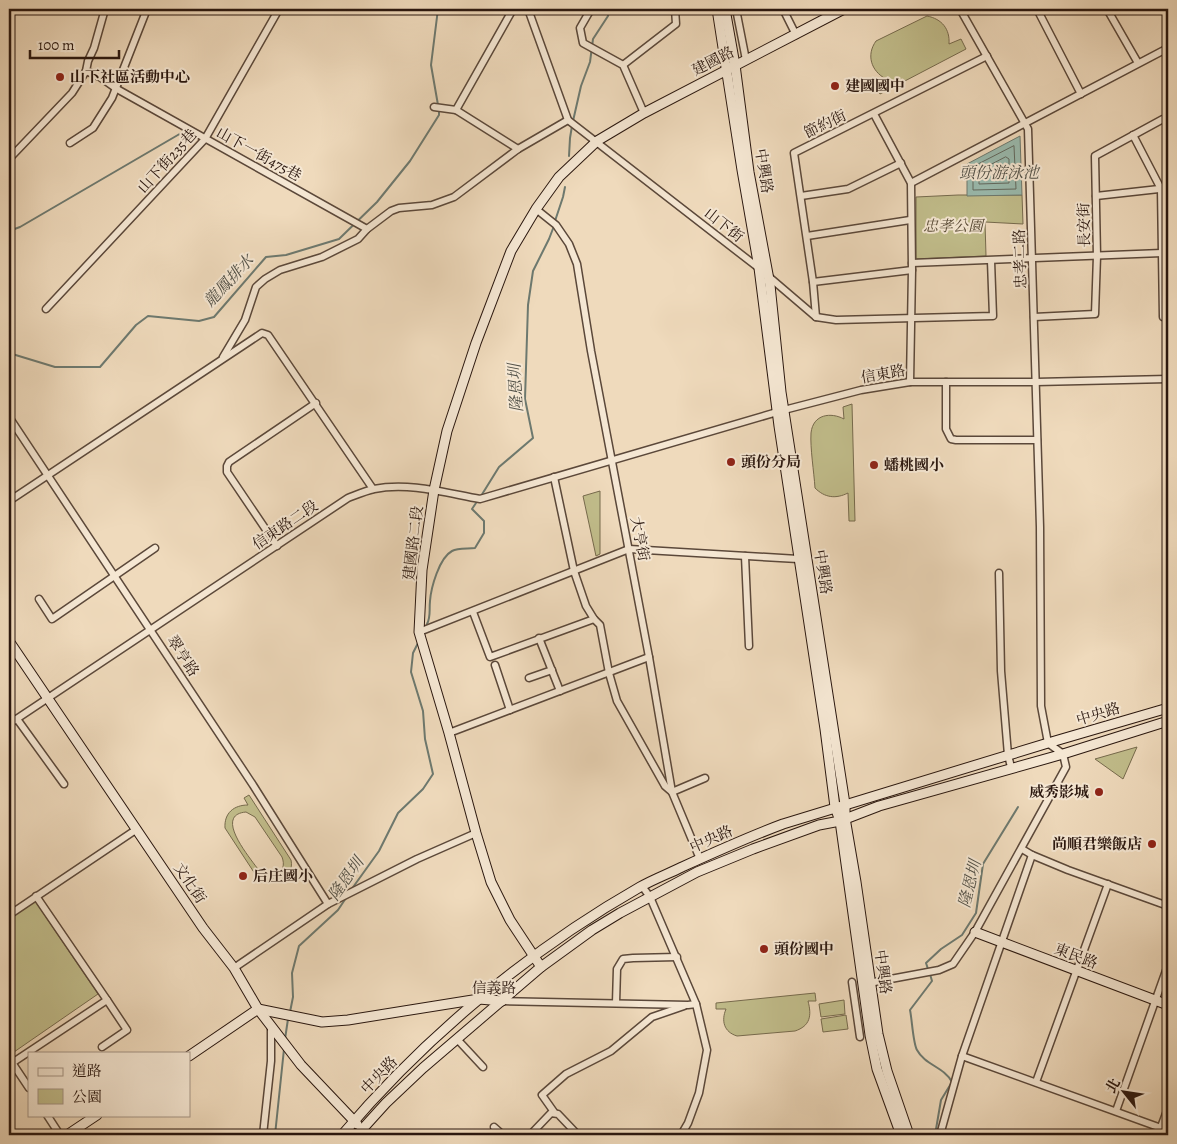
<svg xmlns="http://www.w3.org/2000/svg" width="1177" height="1144" viewBox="0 0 1177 1144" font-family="Alegreya,'Noto Serif TC',serif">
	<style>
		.green { fill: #c1bd8b; stroke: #766a4d; fill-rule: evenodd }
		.water { fill: #9abbaf; stroke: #6d796f }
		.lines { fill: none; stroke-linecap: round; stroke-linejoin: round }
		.shore { stroke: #62695f; stroke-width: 1 }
		.stream { stroke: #6d796f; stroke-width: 2 }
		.street-casing { stroke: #5b483a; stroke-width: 9 }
		.secondary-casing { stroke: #2a170f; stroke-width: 11 }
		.street { stroke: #f5e7d3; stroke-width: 6 }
		.secondary { stroke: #f5e7d3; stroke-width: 9 }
		.poi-dot { fill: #8f2418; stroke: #f5e7d3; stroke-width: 2 }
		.labels { text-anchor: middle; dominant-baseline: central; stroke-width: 4; stroke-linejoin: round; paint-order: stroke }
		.street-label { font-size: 15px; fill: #2a170f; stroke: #f5e7d3 }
		.poi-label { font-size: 15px; font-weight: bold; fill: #2a170f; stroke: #f5e7d3; text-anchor: start }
		.park-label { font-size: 15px; font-style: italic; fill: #574934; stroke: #f5e7d3 }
		.water-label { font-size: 16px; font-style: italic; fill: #515047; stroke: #f5e7d3 }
	</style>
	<rect width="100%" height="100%" fill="#efdabc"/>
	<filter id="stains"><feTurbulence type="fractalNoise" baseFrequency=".004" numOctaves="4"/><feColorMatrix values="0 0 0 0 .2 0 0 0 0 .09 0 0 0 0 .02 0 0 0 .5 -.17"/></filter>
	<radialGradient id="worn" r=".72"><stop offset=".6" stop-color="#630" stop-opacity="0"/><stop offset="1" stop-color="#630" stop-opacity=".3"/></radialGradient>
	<!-- green -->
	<g class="green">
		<path d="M927,16C942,19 950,29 949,44L961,39L966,49L880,94L875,85L886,79C871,71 866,55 876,41Z"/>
		<path d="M958,195H1022L1023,224L985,222L986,256L916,259V197Z"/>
		<path d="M852,404L855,521H849L848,493C836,499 825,498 815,488C814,472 810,448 811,433C813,414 831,412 844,419L843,407Z"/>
		<path d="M600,491V554L596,556L583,496Z"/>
		<path d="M1137,747L1123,779L1095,759Z"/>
		<path d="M249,795L291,860C295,878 273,886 259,880L225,828C224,813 234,805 248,805L244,798ZM246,812L255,817L282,857C285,865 283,871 276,876H266L260,872C252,860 212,815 246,812Z"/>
		<path d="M35,901L98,994L14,1052L9,1045V919Z"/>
		<path d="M815,993L816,1001H808C812,1016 810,1026 795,1031L737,1036C724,1032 721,1021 726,1009H716V1003Z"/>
		<path d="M844,1000L845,1014L821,1017L819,1004Z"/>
		<path d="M846,1015L848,1029L823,1032L821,1019Z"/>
	</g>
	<!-- water -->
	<path class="water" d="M1020,136L1022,195L967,196V164Z"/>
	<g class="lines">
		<!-- shore -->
		<g class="shore">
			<path d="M1014,146L1016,189L973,190V167Z"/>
			<path d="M1006,157L1009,159V183L979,184V171Z"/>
		</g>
		<!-- stream -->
		<g class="stream">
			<path d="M438,105L431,65L438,9"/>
			<path d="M573,121L581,86L590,62L593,39L608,16L609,9"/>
			<path d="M569,156L570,138L572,126"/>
			<path d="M555,221L563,197L565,187"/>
			<path d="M9,231L20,227L183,132"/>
			<path d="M9,353L55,367H100L136,325L148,316L199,321L214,317L266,257L286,255L339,239L377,202L410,161L439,115V110"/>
			<path d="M481,496L499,467L533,438L525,399L528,305L533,271L549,239L554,226"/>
			<path d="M427,624C431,616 429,611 430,601C431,588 439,558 452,551C458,548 468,549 475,548L484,533V521L472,509L478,500"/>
			<path d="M351,890L379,851L398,813L423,789L433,774L425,739L423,711L411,672L413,653L419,641"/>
			<path d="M928,969L926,963L941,949L962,935L976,913L983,864L1018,807"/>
			<path d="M930,974L932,981L910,1010C912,1019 913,1043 917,1050C925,1065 944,1067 952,1082L941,1100L935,1135"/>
			<path d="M290,1012L293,997L292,973L299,946L338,910L346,898"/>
			<path d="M285,1039L288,1019"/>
			<path d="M275,1135L284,1049"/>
		</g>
		<defs>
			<g id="street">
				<path d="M528,9L568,120L760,269"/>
				<path d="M591,9L580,28L583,43L623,65L644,113"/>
				<path d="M736,9L746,60"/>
				<path d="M783,9L796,35"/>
				<path d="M1037,9L1081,94"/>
				<path d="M1107,9L1138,63"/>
				<path d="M623,65L676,24L675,9"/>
				<path d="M86,71L100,77L117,89L367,229"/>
				<path d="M434,107L456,110L518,149"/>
				<path d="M456,110L513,9"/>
				<path d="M874,114L911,183L912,270L910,382"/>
				<path d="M1133,135L1161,189L1163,317H1168"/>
				<path d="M70,143L93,128L112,98L147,9"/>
				<path d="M9,159L72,93L86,71L88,61L94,48L105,9"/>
				<path d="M911,183L1168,48"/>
				<path d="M801,196L848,189L901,163"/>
				<path d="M1096,196L1168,188"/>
				<path d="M536,209L556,225L569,244L577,264L591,351L649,657L672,792L700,859"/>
				<path d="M807,236L910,220"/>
				<path d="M912,263L1162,253"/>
				<path d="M768,276L816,317L836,320L993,316L991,261"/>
				<path d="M813,282L912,270"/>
				<path d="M46,309L205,139L279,9"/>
				<path d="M816,317L813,282L794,153L987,56"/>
				<path d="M1034,317L1095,314L1097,256L1095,156L1163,119H1168"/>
				<path d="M223,357L245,320L256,287L265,279L280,270L322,257L358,239L367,229L391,211L399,208L432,205L454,197L518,149L568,120"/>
				<path d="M946,382V429L951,439L956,440H1037"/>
				<path d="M9,417L253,785L328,904"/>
				<path d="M554,477L574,571L586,606L594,619L600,625L609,673L617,701L665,786L672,792L705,778"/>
				<path d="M9,501L262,333L268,335L373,489"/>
				<path d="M277,546L227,472V466L229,462L316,403"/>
				<path d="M745,556L749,646"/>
				<path d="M999,573L1001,671L1008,755L1011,767"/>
				<path d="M39,599L52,619L155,548"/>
				<path d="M473,612L490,657L594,619"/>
				<path d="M419,632L629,549L798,559"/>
				<path d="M539,638L560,691"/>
				<path d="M495,665L510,710"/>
				<path d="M529,678L552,670"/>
				<path d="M17,719L64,784"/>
				<path d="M9,724L348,498C356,495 365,491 374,489C409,482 446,493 480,499L784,410L861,390L910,382H1036L1168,379"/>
				<path d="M449,733L649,657"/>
				<path d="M1022,849L1032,855L1068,870L1168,906"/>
				<path d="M642,886L650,897L696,1004L707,1050L699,1093L688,1123L681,1135"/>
				<path d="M36,896L107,1000"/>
				<path d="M9,915L137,829"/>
				<path d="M234,968L328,904L417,859L476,833"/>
				<path d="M852,982L860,1037"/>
				<path d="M869,983L939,970L953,964L975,932L1066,767L1063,754L1048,743L1041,706L1040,527L1028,129L960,9"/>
				<path d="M502,1001L688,1005L696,1004"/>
				<path d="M616,1003L617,969L623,959L633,958L677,957"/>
				<path d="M457,1039L483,1067"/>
				<path d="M962,1056L1161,1128"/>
				<path d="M9,1058L29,1088"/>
				<path d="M12,1063L107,1000L127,1030L102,1047"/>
				<path d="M1036,1082L1108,884"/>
				<path d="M1116,1111L1168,965"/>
				<path d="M554,1112L542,1095L566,1074L611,1051L652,1017L684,1006"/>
				<path d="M47,1115L60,1135"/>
				<path d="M494,1127L503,1135"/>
				<path d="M263,1135L271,1061V1026"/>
				<path d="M530,1135L551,1113L558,1114L578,1135"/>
				<path d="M940,1135L962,1056L1032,855"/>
				<path d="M1158,1135L1168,1108"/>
			</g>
			<g id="secondary">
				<path d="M717,9L742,170L759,268L779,426L825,729L835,807L840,821L870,1035L877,1069L901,1135"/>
				<path d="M725,9L735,65L749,172L770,285L781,392L845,804V818L856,882L878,1034L887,1071L909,1135"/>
				<path d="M9,641L203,928L234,968L258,1009L301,1065L357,1124"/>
				<path d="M975,932L1168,1005"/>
				<path d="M541,967L510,920L491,882L476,833L449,733L419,632L422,570L434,490L447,431L476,343L511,251L536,209L559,177L597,141L644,113L844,9"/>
				<path d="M189,1056L258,1009L322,1022L348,1020L479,999L502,1001"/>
				<path d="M67,1135L97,1115"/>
				<path d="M342,1135C425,1037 528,951 640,887C654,879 668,874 682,867C715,852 748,837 783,824L1048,743L1168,708"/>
				<path d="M357,1135L386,1103L423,1068L541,967L592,930L620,913L697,872L753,849L819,825L840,821L879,806L1063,754L1168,721"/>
			</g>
		</defs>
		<!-- street casing -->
		<use href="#street" class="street-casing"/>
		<!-- secondary casing -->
		<use href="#secondary" class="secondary-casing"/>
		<!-- street -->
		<use href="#street" class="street"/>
		<!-- secondary -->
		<use href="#secondary" class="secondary"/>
	</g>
	<!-- markers -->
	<g class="poi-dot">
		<circle cx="60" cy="77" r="5"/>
		<circle cx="835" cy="86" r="5"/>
		<circle cx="731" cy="462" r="5"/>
		<circle cx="874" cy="465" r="5"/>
		<circle cx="1099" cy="792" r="5"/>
		<circle cx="1152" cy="844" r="5"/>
		<circle cx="243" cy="876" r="5"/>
		<circle cx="764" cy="949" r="5"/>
	</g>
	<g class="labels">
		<!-- street labels -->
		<g class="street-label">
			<text transform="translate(713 61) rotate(-27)">建國路</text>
			<text transform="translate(825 124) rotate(-26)">節約街</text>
			<text transform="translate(259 154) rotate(29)">山下一街475巷</text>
			<text transform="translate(167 161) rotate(-48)">山下街235巷</text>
			<text transform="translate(764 171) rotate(81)">中興路</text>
			<text transform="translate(724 225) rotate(38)">山下街</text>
			<text transform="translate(1084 225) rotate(-91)">長安街</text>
			<text transform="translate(1020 259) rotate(-92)">忠孝二路</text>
			<text transform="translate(883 374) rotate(-10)">信東路</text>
			<text transform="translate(285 525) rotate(-34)">信東路二段</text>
			<text transform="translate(640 539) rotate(79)">大亨街</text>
			<text transform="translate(413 543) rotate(-83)">建國路二段</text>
			<text transform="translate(823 572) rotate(81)">中興路</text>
			<text transform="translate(183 656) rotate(57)">翠亨路</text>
			<text transform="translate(1098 714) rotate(-17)">中央路</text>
			<text transform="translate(711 839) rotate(-24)">中央路</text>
			<text transform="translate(190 883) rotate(56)">文化街</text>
			<text transform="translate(1076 956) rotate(21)">東民路</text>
			<text transform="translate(883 972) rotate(82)">中興路</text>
			<text x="494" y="988">信義路</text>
			<text transform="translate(379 1075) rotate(-46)">中央路</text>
		</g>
		<!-- poi labels -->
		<g class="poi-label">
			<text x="70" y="77">山下社區活動中心</text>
			<text x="845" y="86">建國國中</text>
			<text x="741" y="462">頭份分局</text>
			<text x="884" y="465">蟠桃國小</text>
			<text x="1089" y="792" text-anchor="end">威秀影城</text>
			<text x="1142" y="844" text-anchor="end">尚順君樂飯店</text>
			<text x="253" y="876">后庄國小</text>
			<text x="774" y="949">頭份國中</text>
		</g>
		<!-- park labels -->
		<g class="park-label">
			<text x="953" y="226">忠孝公園</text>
		</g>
		<!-- water labels -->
		<g class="water-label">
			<text x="999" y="173">頭份游泳池</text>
			<text transform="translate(229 281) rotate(-47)">龍鳳排水</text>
			<text transform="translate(516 388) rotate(-93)">隆恩圳</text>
			<text transform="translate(346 879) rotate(-55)">隆恩圳</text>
			<text transform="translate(970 884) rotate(-76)">隆恩圳</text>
		</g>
	</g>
	<!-- margin -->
	<rect width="1177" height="1144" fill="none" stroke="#efdabc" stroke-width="30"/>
	<rect x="10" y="10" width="1157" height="1124" fill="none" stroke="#2a170f" stroke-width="2.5"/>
	<rect x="15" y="15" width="1147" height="1114" fill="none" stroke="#2a170f"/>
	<!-- legend -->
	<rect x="28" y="1052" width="162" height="65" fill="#f5e7d3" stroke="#a49485"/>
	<rect x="38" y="1068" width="25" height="8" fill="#f5e7d3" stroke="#a49485"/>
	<text x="72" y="1076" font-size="15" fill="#2a170f">道路</text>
	<rect x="38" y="1089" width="25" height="15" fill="#c1bd8b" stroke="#a49485"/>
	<text x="72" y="1102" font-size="15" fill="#2a170f">公園</text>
	<!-- north arrow -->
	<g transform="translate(1124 1092) rotate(300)" stroke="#f5e7d3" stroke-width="4" paint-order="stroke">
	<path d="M0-4L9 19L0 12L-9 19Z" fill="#2a170f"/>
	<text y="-8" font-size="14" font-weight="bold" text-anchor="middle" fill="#2a170f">北</text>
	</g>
	<!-- scale -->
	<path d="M30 50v8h89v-8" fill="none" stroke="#2a170f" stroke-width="2.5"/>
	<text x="38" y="50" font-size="15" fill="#2a170f" stroke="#f5e7d3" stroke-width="4" paint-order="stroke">100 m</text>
	<rect width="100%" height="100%" filter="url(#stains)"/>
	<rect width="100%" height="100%" fill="url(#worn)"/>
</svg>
